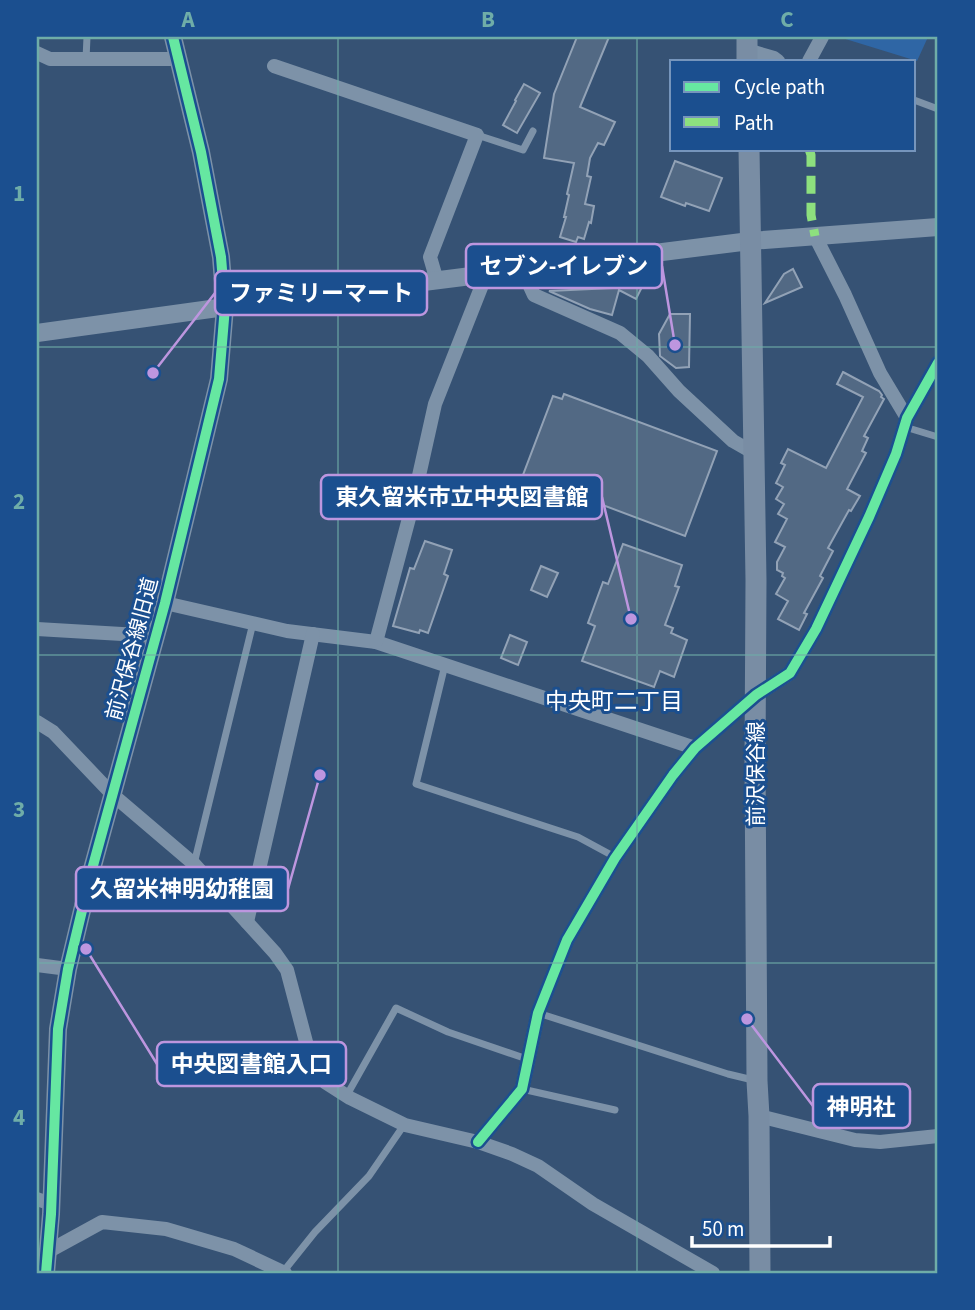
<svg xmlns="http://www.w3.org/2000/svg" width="975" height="1310" viewBox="0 0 975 1310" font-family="'Source Sans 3','Noto Sans JP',sans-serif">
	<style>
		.park { fill: #2f66a5 }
		.building { fill: #526984; stroke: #92a2b6; stroke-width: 2 }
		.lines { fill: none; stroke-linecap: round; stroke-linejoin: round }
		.service { stroke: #7d92a8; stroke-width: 7 }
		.minor { stroke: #7d92a8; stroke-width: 14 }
		.tertiary { stroke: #7d92a8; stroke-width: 18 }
		.secondary { stroke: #798da4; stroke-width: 21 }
		.quiet { stroke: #8de07e; stroke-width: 9; stroke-dasharray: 18 9; stroke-linecap: butt }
		.cycleway-casing { stroke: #1b4f8f; stroke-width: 15 }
		.cycleway { stroke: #66e7a1; stroke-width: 10 }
		.grid { fill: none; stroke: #6fada8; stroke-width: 2; stroke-opacity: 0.55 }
		.labels { text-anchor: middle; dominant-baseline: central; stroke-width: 6; stroke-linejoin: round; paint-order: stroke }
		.street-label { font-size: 21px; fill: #fff; stroke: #1b4f8f }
		.neighbourhood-label { font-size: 23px; fill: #fff; stroke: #1b4f8f }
		.leader { fill: none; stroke: #bd96df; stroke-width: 2.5 }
		.callout-dot { fill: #bd96df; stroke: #1b4f8f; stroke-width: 2.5 }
		.callout { fill: #1b4f8f; stroke: #bd96df; stroke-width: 2.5 }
		.callout-label { font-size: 23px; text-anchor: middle; font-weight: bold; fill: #fff }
		.neatline { fill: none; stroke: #6fada8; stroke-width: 2.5 }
		.grid-label { font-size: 23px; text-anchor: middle; font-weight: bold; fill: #6fada8 }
	</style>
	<rect width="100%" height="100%" fill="#365274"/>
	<!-- park -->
	<path class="park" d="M839,37H928L917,61Z"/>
	<!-- building -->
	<g class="building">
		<path d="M577,37H609L580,107L615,122L604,145L598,143L590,158L587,176L591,177L585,204L594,206L591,223L589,222L584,239L578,237L576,242L560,237L566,217H564L569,195L567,194L574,163L544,158L554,94Z"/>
		<path d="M524,84L540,93L517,133L503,125L516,101L515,100Z"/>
		<path d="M675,161L722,178L709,211L686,203L685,206L661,197Z"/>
		<path d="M793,269L802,287L765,303L784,274Z"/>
		<path d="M602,281L644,283L636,299L619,290L612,315L590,309L549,291L615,288Z"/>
		<path d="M670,314H690L689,367L676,368L660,356L659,334Z"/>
		<path d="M843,372L879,391L882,395L881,397L884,399L864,436L868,438L862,451L866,453L847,489L860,496L851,511L849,510L828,548L833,551L820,576L823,578L804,613L807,614L799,630L778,619L788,601L776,594L785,578L782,576L783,573L777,570V562L785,547L775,542L787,519L778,514L784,504L776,499L783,487L776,483L785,465L781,463L788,449L826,468L863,397L837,384Z"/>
		<path d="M564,394L717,451L685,536L523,475L553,396L562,399Z"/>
		<path d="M425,541L452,550L444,574L448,576L428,633L420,630L419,633L393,626L410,568L414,569Z"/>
		<path d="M623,544L682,565L675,586L679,587L665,625L673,628L671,633L687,640L674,677L660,671L654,687L582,661L595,626L588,623L603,582L608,584Z"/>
		<path d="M541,566L558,573L547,597L531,590Z"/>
		<path d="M510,635L527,642L518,665L501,658Z"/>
	</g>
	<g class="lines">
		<!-- service -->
		<g class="service">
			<path d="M86,59L87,37"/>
			<path d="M914,100L938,109"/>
			<path d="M477,135L523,150L533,131"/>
			<path d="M905,427L938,437"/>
			<path d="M445,665L416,784L578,837L615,857"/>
			<path d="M194,864L253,623"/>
			<path d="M538,1013L728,1074L753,1080"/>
			<path d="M522,1089L615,1110"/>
			<path d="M347,1095L396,1008L448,1032L527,1059"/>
			<path d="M283,1272L315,1232L369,1176L404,1125"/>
		</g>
		<!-- minor -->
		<g class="minor">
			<path d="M747,50L774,58L778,61"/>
			<path d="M37,53L50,59H179"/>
			<path d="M809,61L822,37"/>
			<path d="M274,66L477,135L430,257L437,281"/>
			<path d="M815,236L845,295L880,373L907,418"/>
			<path d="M523,271L534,295L620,333L648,356L679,391L733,441L754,453"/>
			<path d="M165,603L287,631L376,642L695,748"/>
			<path d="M37,629L156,636"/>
			<path d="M376,642L412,507L435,404L486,275"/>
			<path d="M37,722L53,732L113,795L194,864L275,953L287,970L310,1057L325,1082L350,1098L405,1125L478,1142L512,1154L538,1166L593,1204L713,1273"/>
			<path d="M247,922L313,634"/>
			<path d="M37,965L68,969"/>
			<path d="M759,1116L855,1140L880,1142L938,1136"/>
			<path d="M478,1142L522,1089L538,1013L567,940L615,858L673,775L695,748L756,695L790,673L816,629L869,517L896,454L907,418L938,363"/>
			<path d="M37,1199L51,1204"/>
			<path d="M49,1251L102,1222L166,1229L234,1249L285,1273"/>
		</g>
		<!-- tertiary -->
		<g class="tertiary">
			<path d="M37,333L225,307L750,241L938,227"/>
			<path d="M46,1273L51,1214L58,1029L68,969L91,873L165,603L219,379L225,307L221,257L201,152L173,37"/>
		</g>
		<!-- secondary -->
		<g class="secondary">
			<path d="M747,37V61"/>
			<path d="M749,149L756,580L755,760L757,1081L759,1116L760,1273"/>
		</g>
		<!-- quiet -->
		<path class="quiet" d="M809,149L811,155V215L815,236"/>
		<defs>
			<g id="cycleway">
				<path d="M478,1142L522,1089L538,1013L567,940L615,858L673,775L695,748L756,695L790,673L816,629L869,517L896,454L907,418L938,363"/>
				<path d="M46,1273L51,1214L58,1029L68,969L91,873L165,603L219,379L225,307L221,257L201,152L173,37"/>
			</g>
		</defs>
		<!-- cycleway casing -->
		<use href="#cycleway" class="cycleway-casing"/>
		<!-- cycleway -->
		<use href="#cycleway" class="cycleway"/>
	</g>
	<!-- grid -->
	<path class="grid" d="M338,37V1273M637,37V1273M37,347H938M37,655H938M37,963H938"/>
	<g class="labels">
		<!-- street labels -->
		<g class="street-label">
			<text transform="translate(132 649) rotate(-75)">前沢保谷線旧道</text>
			<text transform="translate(756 774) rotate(-90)">前沢保谷線</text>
		</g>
		<!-- neighbourhood labels -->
		<g class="neighbourhood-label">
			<text x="614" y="701">中央町二丁目</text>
		</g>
	</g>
	<!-- callouts -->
	<path class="leader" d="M675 345L662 266M153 373L215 293M631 619L602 497M320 775L288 889M86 949L157 1064M747 1019L813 1106"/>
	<g class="callout-dot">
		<circle cx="675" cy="345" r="7"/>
		<circle cx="153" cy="373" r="7"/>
		<circle cx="631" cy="619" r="7"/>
		<circle cx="320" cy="775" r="7"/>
		<circle cx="86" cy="949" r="7"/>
		<circle cx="747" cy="1019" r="7"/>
	</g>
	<g class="callout">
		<rect x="466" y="244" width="196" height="44" rx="7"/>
		<rect x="215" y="271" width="212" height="44" rx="7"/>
		<rect x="321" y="475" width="281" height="44" rx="7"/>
		<rect x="76" y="867" width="212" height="44" rx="7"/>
		<rect x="157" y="1042" width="189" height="44" rx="7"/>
		<rect x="813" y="1084" width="97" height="44" rx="7"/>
	</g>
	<g class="callout-label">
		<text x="564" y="274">セブン-イレブン</text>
		<text x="321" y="301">ファミリーマート</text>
		<text x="462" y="505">東久留米市立中央図書館</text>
		<text x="182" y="897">久留米神明幼稚園</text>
		<text x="251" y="1072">中央図書館入口</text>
		<text x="861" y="1115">神明社</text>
	</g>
	<!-- border -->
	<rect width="975" height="1310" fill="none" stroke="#1b4f8f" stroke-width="77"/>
	<!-- legend -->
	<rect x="670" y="60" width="245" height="91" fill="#1b4f8f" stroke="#7695bc" stroke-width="2"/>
	<rect x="684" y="82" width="35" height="10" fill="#66e7a1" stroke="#7695bc" stroke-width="2"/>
	<text x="734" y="94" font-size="21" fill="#ffffff">Cycle path</text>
	<rect x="684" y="117" width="35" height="10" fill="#8de07e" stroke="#7695bc" stroke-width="2"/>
	<text x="734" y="130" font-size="21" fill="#ffffff">Path</text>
	<!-- scale -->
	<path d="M692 1236v10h138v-10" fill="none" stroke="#ffffff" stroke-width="3.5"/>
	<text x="702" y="1236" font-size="21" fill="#ffffff" stroke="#1b4f8f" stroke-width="5" paint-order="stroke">50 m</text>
	<rect x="38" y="38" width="898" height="1234" class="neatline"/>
	<g class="grid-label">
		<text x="188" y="27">A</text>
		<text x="488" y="27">B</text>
		<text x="787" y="27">C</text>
		<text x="19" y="201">1</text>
		<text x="19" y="509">2</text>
		<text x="19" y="817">3</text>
		<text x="19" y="1125">4</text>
	</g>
</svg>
